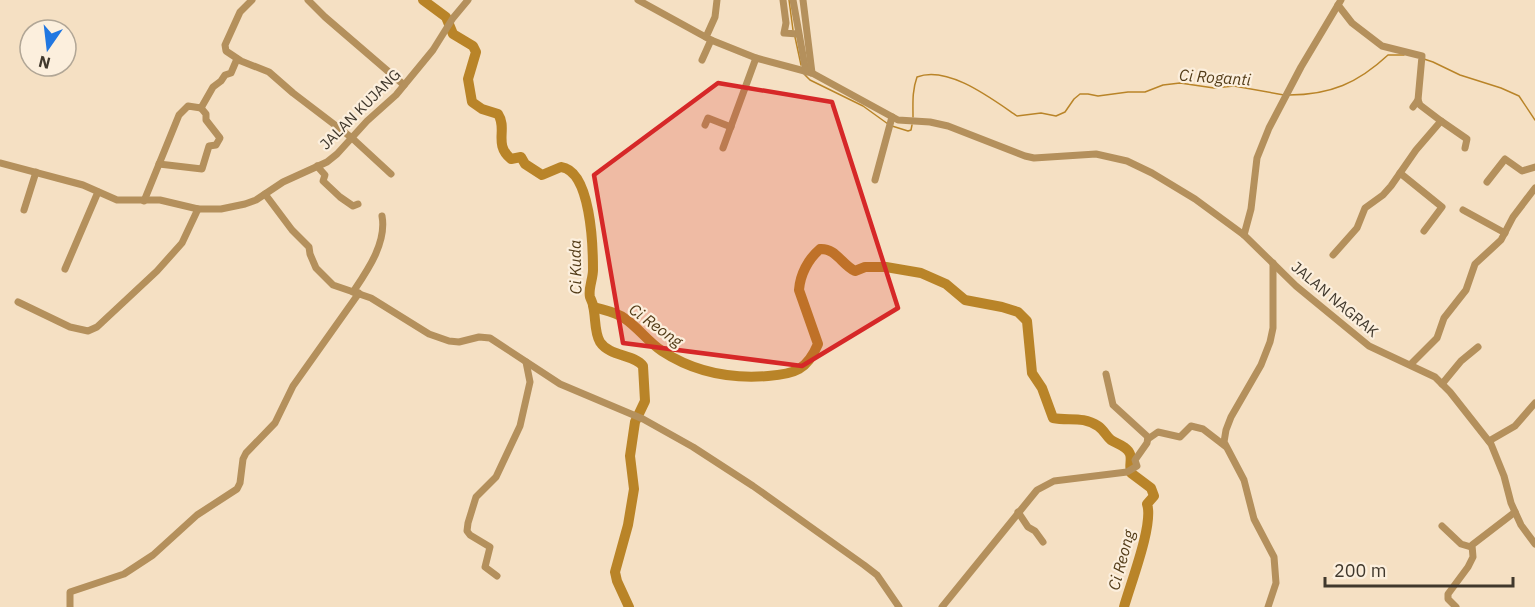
<svg xmlns="http://www.w3.org/2000/svg" width="1535" height="607" viewBox="0 0 1535 607" font-family="'IBM Plex Sans',sans-serif">
	<style>
		.lines { fill: none; stroke-linecap: round; stroke-linejoin: round }
		.stream { stroke: #b98428; stroke-width: 1.5 }
		.river { stroke: #b98428; stroke-width: 10 }
		.street { stroke: #b4905c; stroke-width: 7 }
		.marked { fill: #d62828; fill-opacity: 0.2; stroke: #d62828; stroke-width: 4.5; stroke-linejoin: round }
		.labels { text-anchor: middle; dominant-baseline: central; stroke-width: 4.5; stroke-linejoin: round; paint-order: stroke }
		.street-label { font-size: 15px; fill: #40382c; stroke: #fcefdd }
		.water-label { font-size: 16px; font-style: italic; fill: #533c18; stroke: #fcefdd }
	</style>
	<rect width="100%" height="100%" fill="#f5e0c3"/>
	<g class="lines">
		<!-- stream -->
		<g class="stream">
			<path d="M789,0L793,30"/>
			<path d="M795,37L801,65"/>
			<path d="M1424,59L1433,62L1460,75L1501,88L1519,96L1535,120"/>
			<path d="M805,75L810,80L863,106L888,124"/>
			<path d="M1289,95C1330,95 1358,83 1388,55H1404"/>
			<path d="M913,117C913,103 912,91 917,77C948,65 992,99 1017,116L1041,113L1056,116L1065,112L1074,99L1080,94H1088L1098,96L1128,92H1145L1163,85L1180,83L1214,88L1234,86L1284,95"/>
			<path d="M892,126L908,131L911,130L912,125"/>
		</g>
		<!-- river -->
		<g class="river">
			<path d="M423,0L446,17L453,34L473,46L476,52L468,79L472,102L482,109L498,114C508,129 493,144 511,159L521,157L525,164L542,175L561,167C591,171 593,246 593,270C593,279 588,289 590,297C591,300 593,303 593,306C596,317 594,332 600,342C610,357 634,354 643,366L645,401L635,422L630,456L634,489L628,525L615,572L617,581L629,607"/>
			<path d="M594,307C603,310 616,312 624,318C638,327 648,342 662,351C694,372 731,379 768,376C795,374 807,370 818,344L799,290C800,275 808,259 820,249C836,248 842,265 855,271L865,267H886L921,273L946,284L965,300L1002,307L1018,312L1027,321L1032,373L1042,388L1053,418C1069,421 1083,416 1098,426C1104,430 1106,436 1111,440C1117,444 1127,446 1130,454C1132,459 1129,466 1131,473L1151,488L1154,496L1147,504C1154,524 1130,585 1124,607"/>
		</g>
		<!-- street -->
		<g class="street">
			<path d="M252,0L240,12L225,45L226,51L241,61L269,72L293,93L352,138L391,174"/>
			<path d="M308,0L325,17L404,85"/>
			<path d="M638,0L711,40L756,58L812,73L898,120L930,122L948,126L1025,156L1034,158L1096,154L1127,161L1152,173L1195,199L1244,235L1296,286L1369,346L1435,377L1450,392L1491,444L1504,476L1511,503L1521,525L1535,544"/>
			<path d="M783,0L786,23L784,33L798,34"/>
			<path d="M793,0L806,72"/>
			<path d="M803,0L812,73"/>
			<path d="M1338,5L1352,23L1382,46L1422,56L1418,100L1413,107"/>
			<path d="M706,37L715,17L717,0"/>
			<path d="M702,60L711,40"/>
			<path d="M1441,121L1467,139L1465,148"/>
			<path d="M705,125L708,118L731,127"/>
			<path d="M723,148L756,58"/>
			<path d="M0,163L83,185L117,200H160L198,209H221L245,204L256,200L283,182L327,162L337,154L367,121L396,95L433,50L453,18L468,0"/>
			<path d="M159,164L202,169L209,146L216,145L220,138L206,120V114L201,108"/>
			<path d="M317,166L325,175L323,181L340,197L353,206L358,204"/>
			<path d="M1400,173L1442,207L1424,231"/>
			<path d="M875,180L892,117"/>
			<path d="M1487,182L1505,159L1522,171L1535,167"/>
			<path d="M265,194L292,230L309,247L310,254L316,268L333,285L371,298L429,334L449,341L459,342L479,337L490,338L560,384L643,419L693,447L753,486L864,565L877,575L899,607"/>
			<path d="M144,201L179,115L188,106L201,108L213,87L221,81L225,75L231,73L237,59"/>
			<path d="M24,210L36,172"/>
			<path d="M1463,210L1505,233"/>
			<path d="M1244,235L1251,209L1257,158L1269,128L1301,67L1341,0"/>
			<path d="M1333,255L1357,228L1365,208L1383,195L1391,186L1416,150L1441,121L1420,105L1418,100"/>
			<path d="M65,269L98,192"/>
			<path d="M353,292C367,271 387,243 382,216"/>
			<path d="M18,302L70,327L88,331L97,327L157,271L182,243L198,209"/>
			<path d="M1411,364L1437,338L1444,318L1466,290L1475,264L1501,240L1513,217L1535,188"/>
			<path d="M1442,384L1461,361L1478,347"/>
			<path d="M1148,439L1158,432L1180,437L1191,426L1203,429L1225,446"/>
			<path d="M1489,441L1515,426L1535,403"/>
			<path d="M1018,512L1028,527L1035,531L1043,542"/>
			<path d="M1442,526L1461,544L1471,547"/>
			<path d="M497,576L485,567L490,547L470,535L467,531L468,523L476,497L496,477L520,426L530,382L526,362"/>
			<path d="M70,607V592L124,574L153,555L197,515L237,489L240,483L243,459L246,453L275,423L293,386L359,293"/>
			<path d="M942,607L1037,490L1054,481L1127,472L1137,466L1135,460L1147,443L1148,437L1113,405L1106,374"/>
			<path d="M1268,607L1276,583L1274,557L1254,519L1244,480L1224,442L1226,430L1231,417L1261,365L1270,342L1273,328V263"/>
			<path d="M1456,607L1448,599V594L1468,567L1473,557L1472,545L1515,512"/>
		</g>
	</g>
	<!-- marked area -->
	<path class="marked" d="M718,83L832,102L898,308L802,366L623,343L594,175Z"/>
	<g class="labels">
		<!-- street labels -->
		<g class="street-label">
			<text transform="translate(360 109) rotate(-45)">JALAN KUJANG</text>
			<text transform="translate(1335 299) rotate(40)">JALAN NAGRAK</text>
		</g>
		<!-- water labels -->
		<g class="water-label">
			<text transform="translate(1215 77) rotate(4)">Ci Roganti</text>
			<text transform="translate(575 267) rotate(-91)">Ci Kuda</text>
			<text transform="translate(656 325) rotate(36)">Ci Reong</text>
			<text transform="translate(1121 560) rotate(-75)">Ci Reong</text>
		</g>
	</g>
	<!-- north arrow -->
	<g transform="translate(48 48) rotate(194)"><circle r="28" fill="#fcefdd" stroke="#b1a696" stroke-width="1.5"/>
	<path d="M0-4.5L10 22L0 15L-10 22Z" fill="#2177e1"/>
	<text y="-9" font-size="16" font-weight="bold" text-anchor="middle" fill="#40382c">N</text>
	</g>
	<!-- scale -->
	<path d="M1325 577v9h188v-9" fill="none" stroke="#40382c" stroke-width="3"/>
	<text x="1334" y="577" font-size="18" fill="#40382c" stroke="#fcefdd" stroke-width="4.5" paint-order="stroke">200 m</text>
</svg>
